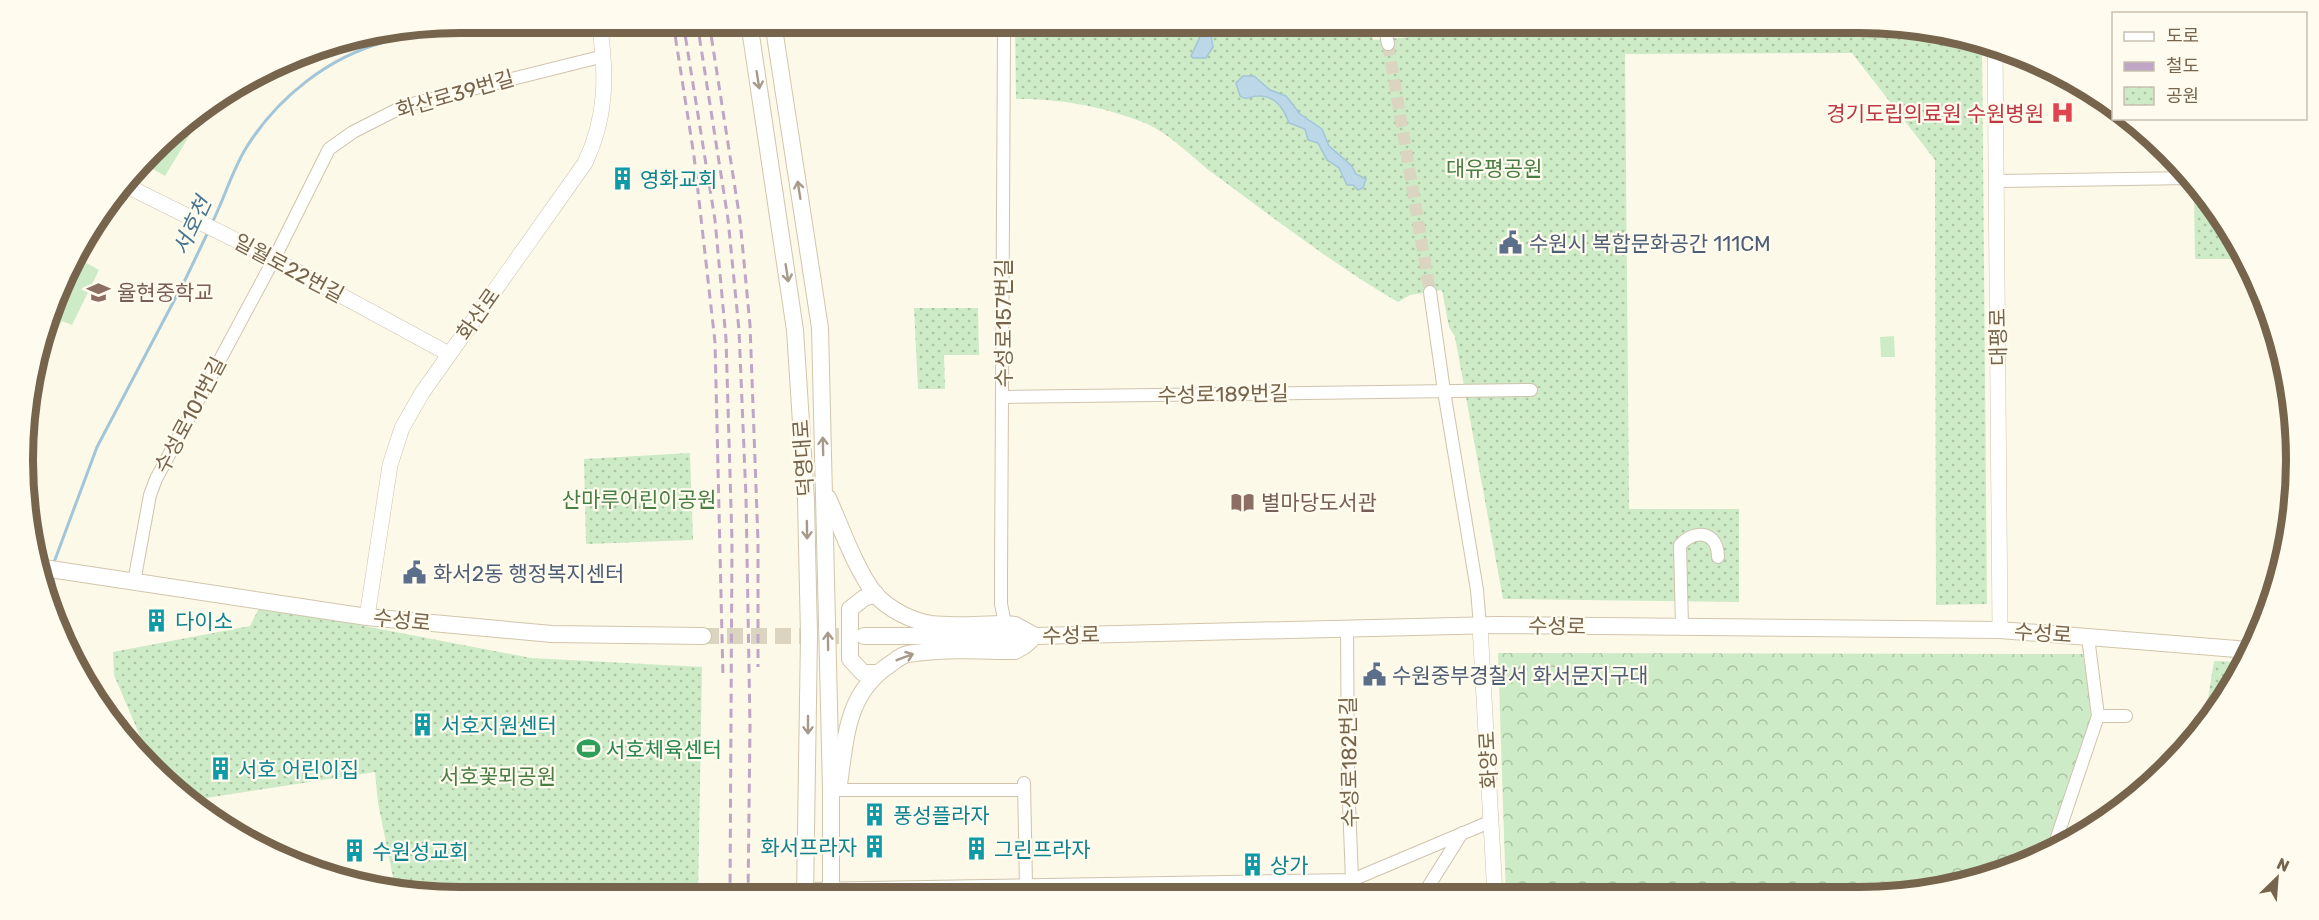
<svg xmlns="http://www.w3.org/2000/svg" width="2319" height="920" viewBox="0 0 2319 920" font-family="Rubik,'Noto Sans KR',sans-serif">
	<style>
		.green { fill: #cdebc6 }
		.forest { fill: url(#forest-crowns) }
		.park { fill: url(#park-dots) }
		.water { fill: #bcd7e7; stroke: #a2c5d8; stroke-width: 1.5 }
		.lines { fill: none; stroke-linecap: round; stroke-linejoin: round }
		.stream { stroke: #a2c5d8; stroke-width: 3 }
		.minor-tunnel { stroke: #dbd4c1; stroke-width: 12; stroke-dasharray: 12 6; stroke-linecap: butt }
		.secondary-tunnel { stroke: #dbd4c1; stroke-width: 16; stroke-dasharray: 16 8; stroke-linecap: butt }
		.minor-casing { stroke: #cfc3ae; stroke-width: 14 }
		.tertiary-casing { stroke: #cfc3ae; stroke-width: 16 }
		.secondary-casing { stroke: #d2c5ab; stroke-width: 18 }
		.minor { stroke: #fff; stroke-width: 12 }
		.tertiary { stroke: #fff; stroke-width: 15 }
		.secondary { stroke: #fff; stroke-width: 16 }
		.rail { stroke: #bfa6c7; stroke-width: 3; stroke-dasharray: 9 6; stroke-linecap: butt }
		.oneway { stroke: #a79a8b }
		.labels { text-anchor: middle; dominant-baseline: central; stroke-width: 4.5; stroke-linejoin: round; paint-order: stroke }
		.street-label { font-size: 21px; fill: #77644c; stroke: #fffcef }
		.health-label { font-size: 21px; fill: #be3a42; stroke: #fffcef; text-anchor: end }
		.park-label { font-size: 21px; fill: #487d43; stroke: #fffcef }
		.culture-label { font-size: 21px; fill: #0d838f; stroke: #fffcef; text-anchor: start }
		.service-label { font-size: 21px; fill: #4e5e75; stroke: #fffcef; text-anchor: start }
		.education-label { font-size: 21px; fill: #785e54; stroke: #fffcef; text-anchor: start }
		.leisure-label { font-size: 21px; fill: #27864d; stroke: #fffcef; text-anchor: start }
		.water-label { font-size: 22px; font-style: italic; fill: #487692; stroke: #fffcef }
		.rim { fill: none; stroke: #77644c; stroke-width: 8 }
	</style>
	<defs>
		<pattern id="forest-crowns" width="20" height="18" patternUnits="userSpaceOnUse" patternTransform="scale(1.5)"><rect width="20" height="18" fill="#cdebc6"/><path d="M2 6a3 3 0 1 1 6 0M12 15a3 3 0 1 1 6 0" fill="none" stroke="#abc2a3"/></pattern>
		<pattern id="park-dots" width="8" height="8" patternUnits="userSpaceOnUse" patternTransform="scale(1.5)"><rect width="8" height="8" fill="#cdebc6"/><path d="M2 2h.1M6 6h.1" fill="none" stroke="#abc2a3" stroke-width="1.8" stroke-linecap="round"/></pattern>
	</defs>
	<rect width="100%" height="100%" fill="#fcf9e8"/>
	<!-- green -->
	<g class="green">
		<path d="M1402,23H1471V30L1404,32Z"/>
		<path d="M188,119L197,123L165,176L144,164L172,131Z"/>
		<path d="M74,256L99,270L72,325L62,321L54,337L43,331L46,319Z"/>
		<path d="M1894,336L1895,357H1881L1880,337Z"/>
	</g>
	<!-- forest -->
	<path class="forest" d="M1498,653L2083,654L2093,717L2047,854L1916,894L1506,895Z"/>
	<!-- park -->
	<g class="park">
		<path d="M1570,22H1859L1982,43L1987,604L1936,605L1935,160L1852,53L1625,54L1629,509H1739V602L1503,599L1455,337L1449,327L1442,290L1410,295L1398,302C1334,265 1274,218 1214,174C1192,158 1171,134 1145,123C1106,107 1058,98 1016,99L1015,23H1370L1373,40L1410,37L1570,36Z"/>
		<path d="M2194,190H2203L2206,193L2247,259H2195Z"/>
		<path d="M914,308H978L979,355H944L945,389H918Z"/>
		<path d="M690,453L693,540L586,544L584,459Z"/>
		<path d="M260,606L531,658L702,667L698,897H460L395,887L378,803L375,772L206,798L179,792L140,736L114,675L113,652L250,626Z"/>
		<path d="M2214,661L2243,662L2223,703L2204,724Z"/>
		<rect x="995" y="890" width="99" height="6"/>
	</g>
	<!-- water -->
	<g class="water">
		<path d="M1204,28L1210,30L1213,47L1206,58H1193L1191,56Z"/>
		<path d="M1243,76H1254L1270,90L1286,96L1300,114L1322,129L1329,146L1351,165L1356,174L1366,179L1363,188L1358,190L1353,185H1347L1339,168L1327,160L1318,143L1308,140L1305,129L1289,123C1284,109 1275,95 1258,96C1250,96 1247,101 1240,96L1236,83Z"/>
	</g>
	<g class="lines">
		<!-- stream -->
		<g class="stream">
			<path d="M212,223C224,199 232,171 246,148C277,98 328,57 385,42C415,35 445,31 474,22"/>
			<path d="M53,565L97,447L186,278L208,232"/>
			<path d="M53,575L59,634"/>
		</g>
		<!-- minor-tunnel -->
		<path class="minor-tunnel" d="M1388,44L1430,292"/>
		<!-- secondary-tunnel -->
		<path class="secondary-tunnel" d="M703,636H864"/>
		<defs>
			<g id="minor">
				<path d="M999,22L1004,33L1001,575V604L1005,624"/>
				<path d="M1384,22L1388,44"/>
				<path d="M1996,181L2191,178"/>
				<path d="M1430,292L1444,391L1477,590L1480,626"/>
				<path d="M1003,397L1531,390"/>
				<path d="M134,582L150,495L156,479L274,259L329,149L353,132L404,106L604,56"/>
				<path d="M1682,627L1680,545C1696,528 1718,532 1718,557"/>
				<path d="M1347,629L1348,777L1352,880L1355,895"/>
				<path d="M2098,716H2126"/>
				<path d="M1024,783L1026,886"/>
				<path d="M831,790H1024"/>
				<path d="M2052,852L2098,716L2088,637"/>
				<path d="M805,889L1352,880L1492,821"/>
				<path d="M1423,895L1462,833"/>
			</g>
			<g id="tertiary">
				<path d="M1995,45L2000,630"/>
				<path d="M127,186L274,259L449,354"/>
				<path d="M367,617L390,465L402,428L422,393L585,163C607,117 607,73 599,22"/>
				<path d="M1480,626L1495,895"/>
			</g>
			<g id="secondary">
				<path d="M749,22L795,330L806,500L809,635L805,897"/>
				<path d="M773,22L820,328L831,790V897"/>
				<path d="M828,498C841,527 856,570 875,594C888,609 912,621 931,624C955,627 981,624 1005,624L1015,625L1035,636L1024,646L1015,651C980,651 943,648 908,654C901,655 895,661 889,665C846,694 846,738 839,784"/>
				<path d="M37,567L367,617L552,634L703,636"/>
				<path d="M876,594L864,598L850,609V659L863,673H877"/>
				<path d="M864,636H1035L1496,625L2000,630L2249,650"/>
			</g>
		</defs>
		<!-- minor casing -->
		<use href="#minor" class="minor-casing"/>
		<!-- tertiary casing -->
		<use href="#tertiary" class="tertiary-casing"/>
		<!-- secondary casing -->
		<use href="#secondary" class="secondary-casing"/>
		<!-- minor -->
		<use href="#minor" class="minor"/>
		<!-- tertiary -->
		<use href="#tertiary" class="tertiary"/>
		<!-- secondary -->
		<use href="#secondary" class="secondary"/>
		<!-- rail -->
		<g class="rail">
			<path d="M673,22L694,156L715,342L723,678"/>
			<path d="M683,22L715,220L726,339L732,541L730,897"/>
			<path d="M697,22L728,219L739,330L746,497L750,726L748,897"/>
			<path d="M709,22L740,220L750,325L758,541V667"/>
		</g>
	</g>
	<!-- one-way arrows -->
	<defs><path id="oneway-shaft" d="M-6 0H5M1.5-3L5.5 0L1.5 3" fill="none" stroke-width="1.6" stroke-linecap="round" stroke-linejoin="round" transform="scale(1.5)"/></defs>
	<g class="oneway">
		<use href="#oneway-shaft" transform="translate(758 80) rotate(81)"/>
		<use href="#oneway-shaft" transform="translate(799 190) rotate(-99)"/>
		<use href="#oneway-shaft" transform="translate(787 273) rotate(81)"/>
		<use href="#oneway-shaft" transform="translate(823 446) rotate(-91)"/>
		<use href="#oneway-shaft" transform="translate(807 530) rotate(89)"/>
		<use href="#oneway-shaft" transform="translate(828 641) rotate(-91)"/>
		<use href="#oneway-shaft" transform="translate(905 657) rotate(-21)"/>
		<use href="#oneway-shaft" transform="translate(808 725) rotate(90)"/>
	</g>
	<!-- icons -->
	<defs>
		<symbol id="hospital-bare" viewBox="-9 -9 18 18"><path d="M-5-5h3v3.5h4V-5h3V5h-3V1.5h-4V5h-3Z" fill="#e0444e" stroke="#fffcef" stroke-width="2.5" paint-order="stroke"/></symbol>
		<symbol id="building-bare" viewBox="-9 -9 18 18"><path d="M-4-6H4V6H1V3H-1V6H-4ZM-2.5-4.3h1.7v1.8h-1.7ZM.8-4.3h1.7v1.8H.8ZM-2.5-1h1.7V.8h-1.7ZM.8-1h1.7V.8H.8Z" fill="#0f9aa8" stroke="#fffcef" stroke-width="2.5" paint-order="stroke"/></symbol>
		<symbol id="civic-bare" viewBox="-9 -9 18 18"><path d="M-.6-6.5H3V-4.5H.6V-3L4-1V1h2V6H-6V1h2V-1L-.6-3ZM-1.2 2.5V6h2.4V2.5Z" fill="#5c6f8a" stroke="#fffcef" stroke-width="2.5" paint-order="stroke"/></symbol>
		<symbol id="school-bare" viewBox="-9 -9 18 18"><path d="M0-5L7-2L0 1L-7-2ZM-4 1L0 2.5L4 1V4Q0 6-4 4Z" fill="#8d6e63" stroke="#fffcef" stroke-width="2.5" paint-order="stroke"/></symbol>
		<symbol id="library-bare" viewBox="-9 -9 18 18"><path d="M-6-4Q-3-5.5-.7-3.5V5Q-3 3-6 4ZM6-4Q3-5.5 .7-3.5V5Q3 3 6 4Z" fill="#8d6e63" stroke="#fffcef" stroke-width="2.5" paint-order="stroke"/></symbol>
		<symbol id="stadium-bare" viewBox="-9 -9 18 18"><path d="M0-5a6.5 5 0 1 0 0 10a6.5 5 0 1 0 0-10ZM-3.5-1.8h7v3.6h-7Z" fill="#2e9e5b" stroke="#fffcef" stroke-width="2.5" paint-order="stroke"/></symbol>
	</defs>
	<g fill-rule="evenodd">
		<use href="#hospital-bare" x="2046" y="96" width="33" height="33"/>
		<use href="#building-bare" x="606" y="162" width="33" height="33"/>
		<use href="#civic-bare" x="1494" y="226" width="33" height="33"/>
		<use href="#school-bare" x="82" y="276" width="33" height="33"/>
		<use href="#library-bare" x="1226" y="486" width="33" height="33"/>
		<use href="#civic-bare" x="398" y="556" width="33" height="33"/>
		<use href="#building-bare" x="140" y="604" width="33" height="33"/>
		<use href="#civic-bare" x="1358" y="658" width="33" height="33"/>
		<use href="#building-bare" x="406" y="708" width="33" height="33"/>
		<use href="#stadium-bare" x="572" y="732" width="33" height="33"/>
		<use href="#building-bare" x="204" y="752" width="33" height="33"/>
		<use href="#building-bare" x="858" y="798" width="33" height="33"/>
		<use href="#building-bare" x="858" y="830" width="33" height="33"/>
		<use href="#building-bare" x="960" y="832" width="33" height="33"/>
		<use href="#building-bare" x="338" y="834" width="33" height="33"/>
		<use href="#building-bare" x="1236" y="848" width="33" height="33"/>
	</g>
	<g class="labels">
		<!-- street labels -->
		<g class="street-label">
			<text transform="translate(455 94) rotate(-16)">화산로39번길</text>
			<text transform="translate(289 268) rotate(28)">일월로22번길</text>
			<text transform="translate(478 314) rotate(-55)">화산로</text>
			<text transform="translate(1003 323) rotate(-90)">수성로157번길</text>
			<text transform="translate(1998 337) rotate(-91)">대평로</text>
			<text transform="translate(1223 394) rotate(-1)">수성로189번길</text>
			<text transform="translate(190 415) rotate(-62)">수성로101번길</text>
			<text transform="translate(803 458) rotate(-94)">덕영대로</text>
			<text transform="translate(402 620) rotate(6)">수성로</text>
			<text transform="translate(1557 626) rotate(1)">수성로</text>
			<text transform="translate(2043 633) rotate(4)">수성로</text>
			<text transform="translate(1071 635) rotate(-1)">수성로</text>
			<text transform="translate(1488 760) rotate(-93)">화양로</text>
			<text transform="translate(1349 762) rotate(-91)">수성로182번길</text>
		</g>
		<!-- health labels -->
		<g class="health-label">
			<text x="2044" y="113">경기도립의료원 수원병원</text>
		</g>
		<!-- park labels -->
		<g class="park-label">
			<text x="1494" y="168">대유평공원</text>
			<text x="639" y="499">산마루어린이공원</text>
			<text x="498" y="776">서호꽃뫼공원</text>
		</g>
		<!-- culture labels -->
		<g class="culture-label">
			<text x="640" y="179">영화교회</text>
			<text x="175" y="621">다이소</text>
			<text x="441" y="725">서호지원센터</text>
			<text x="238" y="769">서호 어린이집</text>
			<text x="893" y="815">풍성플라자</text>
			<text x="857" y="847" text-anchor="end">화서프라자</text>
			<text x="994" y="849">그린프라자</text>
			<text x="372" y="851">수원성교회</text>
			<text x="1270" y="865">상가</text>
		</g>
		<!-- service labels -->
		<g class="service-label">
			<text x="1529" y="243">수원시 복합문화공간 111CM</text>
			<text x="433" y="573">화서2동 행정복지센터</text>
			<text x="1392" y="675">수원중부경찰서 화서문지구대</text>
		</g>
		<!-- education labels -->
		<g class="education-label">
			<text x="117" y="292">율현중학교</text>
			<text x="1261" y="502">별마당도서관</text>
		</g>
		<!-- leisure labels -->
		<g class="leisure-label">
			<text x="606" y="749">서호체육센터</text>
		</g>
		<!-- water labels -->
		<g class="water-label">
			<text transform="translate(192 226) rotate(-65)">서호천</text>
		</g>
	</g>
	<!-- crop -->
	<path d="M0 0H2319V920H0ZM460 33H1859A427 427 0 0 1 2286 460V460A427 427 0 0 1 1859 887H460A427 427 0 0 1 33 460V460A427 427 0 0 1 460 33Z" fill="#fffcef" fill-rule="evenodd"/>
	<path class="rim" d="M460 33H1859A427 427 0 0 1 2286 460V460A427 427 0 0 1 1859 887H460A427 427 0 0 1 33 460V460A427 427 0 0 1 460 33Z"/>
	<!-- legend -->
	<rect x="2112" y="12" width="195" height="108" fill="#fffcef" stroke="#c9bfae" stroke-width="1.5"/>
	<rect x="2124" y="32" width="30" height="9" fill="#ffffff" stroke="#c9bfae" stroke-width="1.5"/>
	<text x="2166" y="42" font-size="18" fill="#77644c">도로</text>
	<rect x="2124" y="62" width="30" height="9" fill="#bfa6c7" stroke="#c9bfae" stroke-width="1.5"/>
	<text x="2166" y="72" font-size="18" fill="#77644c">철도</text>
	<rect x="2124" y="87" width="30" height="18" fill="url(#park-dots)" stroke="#c9bfae" stroke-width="1.5"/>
	<text x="2166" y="102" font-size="18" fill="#77644c">공원</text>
	<!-- north arrow -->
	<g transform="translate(2277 878) rotate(25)" stroke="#fffcef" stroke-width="4.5" paint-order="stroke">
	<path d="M0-4.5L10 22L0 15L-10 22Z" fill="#77644c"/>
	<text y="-9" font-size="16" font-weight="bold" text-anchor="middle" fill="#77644c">N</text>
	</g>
</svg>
